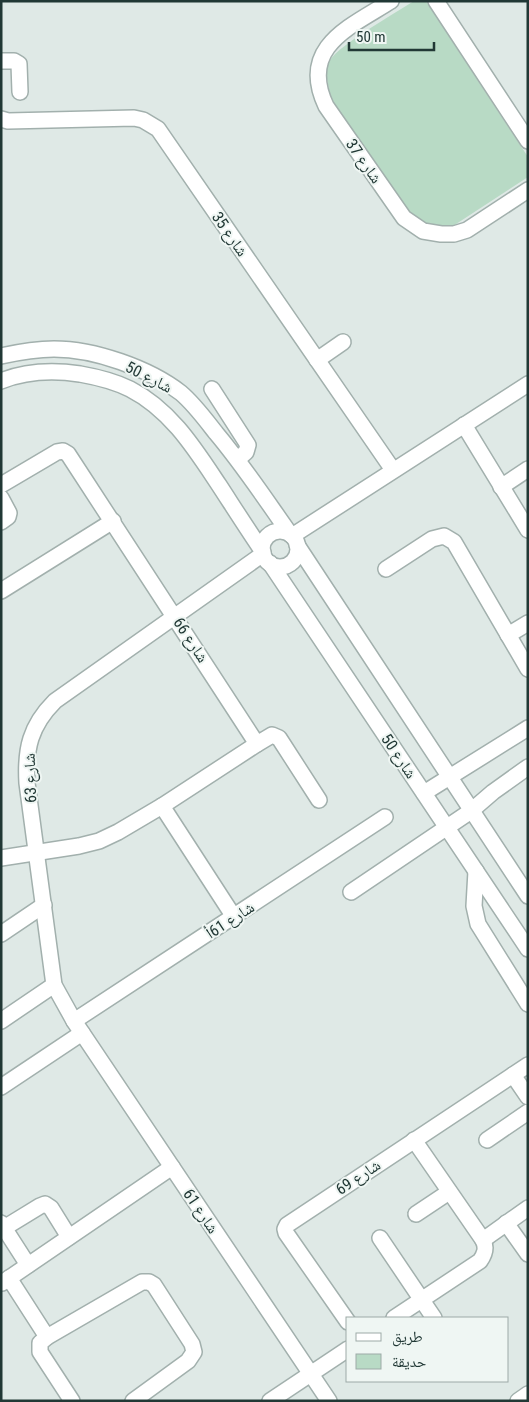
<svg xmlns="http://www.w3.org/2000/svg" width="529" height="1402" viewBox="0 0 529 1402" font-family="'Roboto Condensed','Noto Naskh Arabic',sans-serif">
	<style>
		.green { fill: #b8dac5 }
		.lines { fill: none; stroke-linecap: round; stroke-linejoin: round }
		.minor-casing { stroke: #a2b0ad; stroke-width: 18 }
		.minor { stroke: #fff; stroke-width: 15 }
		.labels { text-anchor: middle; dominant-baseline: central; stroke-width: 4; stroke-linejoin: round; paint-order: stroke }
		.street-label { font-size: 16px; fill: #213835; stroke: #eff6f3 }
	</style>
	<rect width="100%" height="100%" fill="#dfe9e6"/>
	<!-- green -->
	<path class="green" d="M414,1H426L528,157V177L453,226L430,225L411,216L331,98C329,87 323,71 330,60C342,43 394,14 414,1Z"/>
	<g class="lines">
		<defs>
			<g id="minor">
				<path d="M391,1C350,27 298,47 326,106L404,218L423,231L441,234H454L467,230L528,190"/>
				<path d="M436,1L528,141"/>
				<path d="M1,61H14L19,64L20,92"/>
				<path d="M1,119L8,121L134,118L143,120L158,129L393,470"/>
				<path d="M1,356C19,352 36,349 54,349C94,349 149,368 181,393C194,404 205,419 216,433C243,465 266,500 290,534"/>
				<path d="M317,360L343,342"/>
				<path d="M1,381C26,371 53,370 80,374C97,377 114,381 130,389C171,410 195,449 219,485C234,508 248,530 263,552"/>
				<path d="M212,389L248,445L246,452L238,459"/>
				<path d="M464,425L528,530"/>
				<path d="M1,485L57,452L63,451L68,454L257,744L272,735L279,738L319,800"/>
				<path d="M501,487L528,469"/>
				<path d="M1,498L9,513L8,517L1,522"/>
				<circle cx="280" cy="549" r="18"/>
				<path d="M292,536L528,384"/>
				<path d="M297,545L528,896"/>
				<path d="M263,554L55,701C30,726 25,749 27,783L54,985L74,1021L329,1401"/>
				<path d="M270,563L528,949"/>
				<path d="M386,569L432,539L444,536L454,542L528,669"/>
				<path d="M1,591L113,521"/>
				<path d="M508,635L528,623"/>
				<path d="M424,793L528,728"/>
				<path d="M162,806L234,917"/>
				<path d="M1,858L79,846L99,841L118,832L162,806L257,744"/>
				<path d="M476,871L474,906L478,924L528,1004"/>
				<path d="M351,892L471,811L493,792L528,767"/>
				<path d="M1,934L44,905"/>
				<path d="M1,1021L54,985"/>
				<path d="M74,1021L385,817"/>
				<path d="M513,1075L528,1097"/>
				<path d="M1,1087L82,1033"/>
				<path d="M487,1140L528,1112"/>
				<path d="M416,1214L449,1192"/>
				<path d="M1,1223L28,1265"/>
				<path d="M506,1223L528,1254"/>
				<path d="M4,1228L40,1206L45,1204L51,1208L69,1237"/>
				<path d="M380,1238L434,1318"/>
				<path d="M483,1240L528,1208"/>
				<path d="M9,1278L47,1337L142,1282H149L154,1285L192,1344L194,1352L188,1361L133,1401"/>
				<path d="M2,1283L172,1167"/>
				<path d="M394,1318L480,1261C485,1254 487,1248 483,1240L414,1140"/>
				<path d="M348,1322L286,1233L285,1229L287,1225L528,1065"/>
				<path d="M47,1337L40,1343V1352L72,1401"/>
				<path d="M270,1401L348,1349"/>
				<path d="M518,1401L528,1394"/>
			</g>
		</defs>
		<!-- minor casing -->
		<use href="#minor" class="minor-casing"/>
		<!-- minor -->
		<use href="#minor" class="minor"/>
	</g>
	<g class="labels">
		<!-- street labels -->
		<g class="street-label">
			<text transform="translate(364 161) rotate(55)">شارع 37</text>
			<text transform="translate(230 234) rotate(55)">شارع 35</text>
			<text transform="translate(149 377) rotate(27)">شارع 50</text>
			<text transform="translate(191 640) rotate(57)">شارع 66</text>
			<text transform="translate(399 756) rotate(56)">شارع 50</text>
			<text transform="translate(30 778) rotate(-92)">شارع 63</text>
			<text transform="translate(230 920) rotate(-33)">شارع 61أ</text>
			<text transform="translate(358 1177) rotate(-34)">شارع 69</text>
			<text transform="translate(201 1211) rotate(56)">شارع 61</text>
		</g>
	</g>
	<!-- border -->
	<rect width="529" height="1402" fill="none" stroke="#213835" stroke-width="5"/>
	<!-- legend -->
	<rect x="346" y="1317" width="162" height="65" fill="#eff6f3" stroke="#9daaa7"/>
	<rect x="356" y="1333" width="25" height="8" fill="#ffffff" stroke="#9daaa7"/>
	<text x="392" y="1342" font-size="15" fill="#213835">طريق</text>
	<rect x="356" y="1354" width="25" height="15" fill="#b8dac5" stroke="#9daaa7"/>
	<text x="392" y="1367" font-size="15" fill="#213835">حديقة</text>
	<!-- scale -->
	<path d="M349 42v8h85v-8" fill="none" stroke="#213835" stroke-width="2.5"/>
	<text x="356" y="42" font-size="15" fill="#213835" stroke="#eff6f3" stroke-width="4" paint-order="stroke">50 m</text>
</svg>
